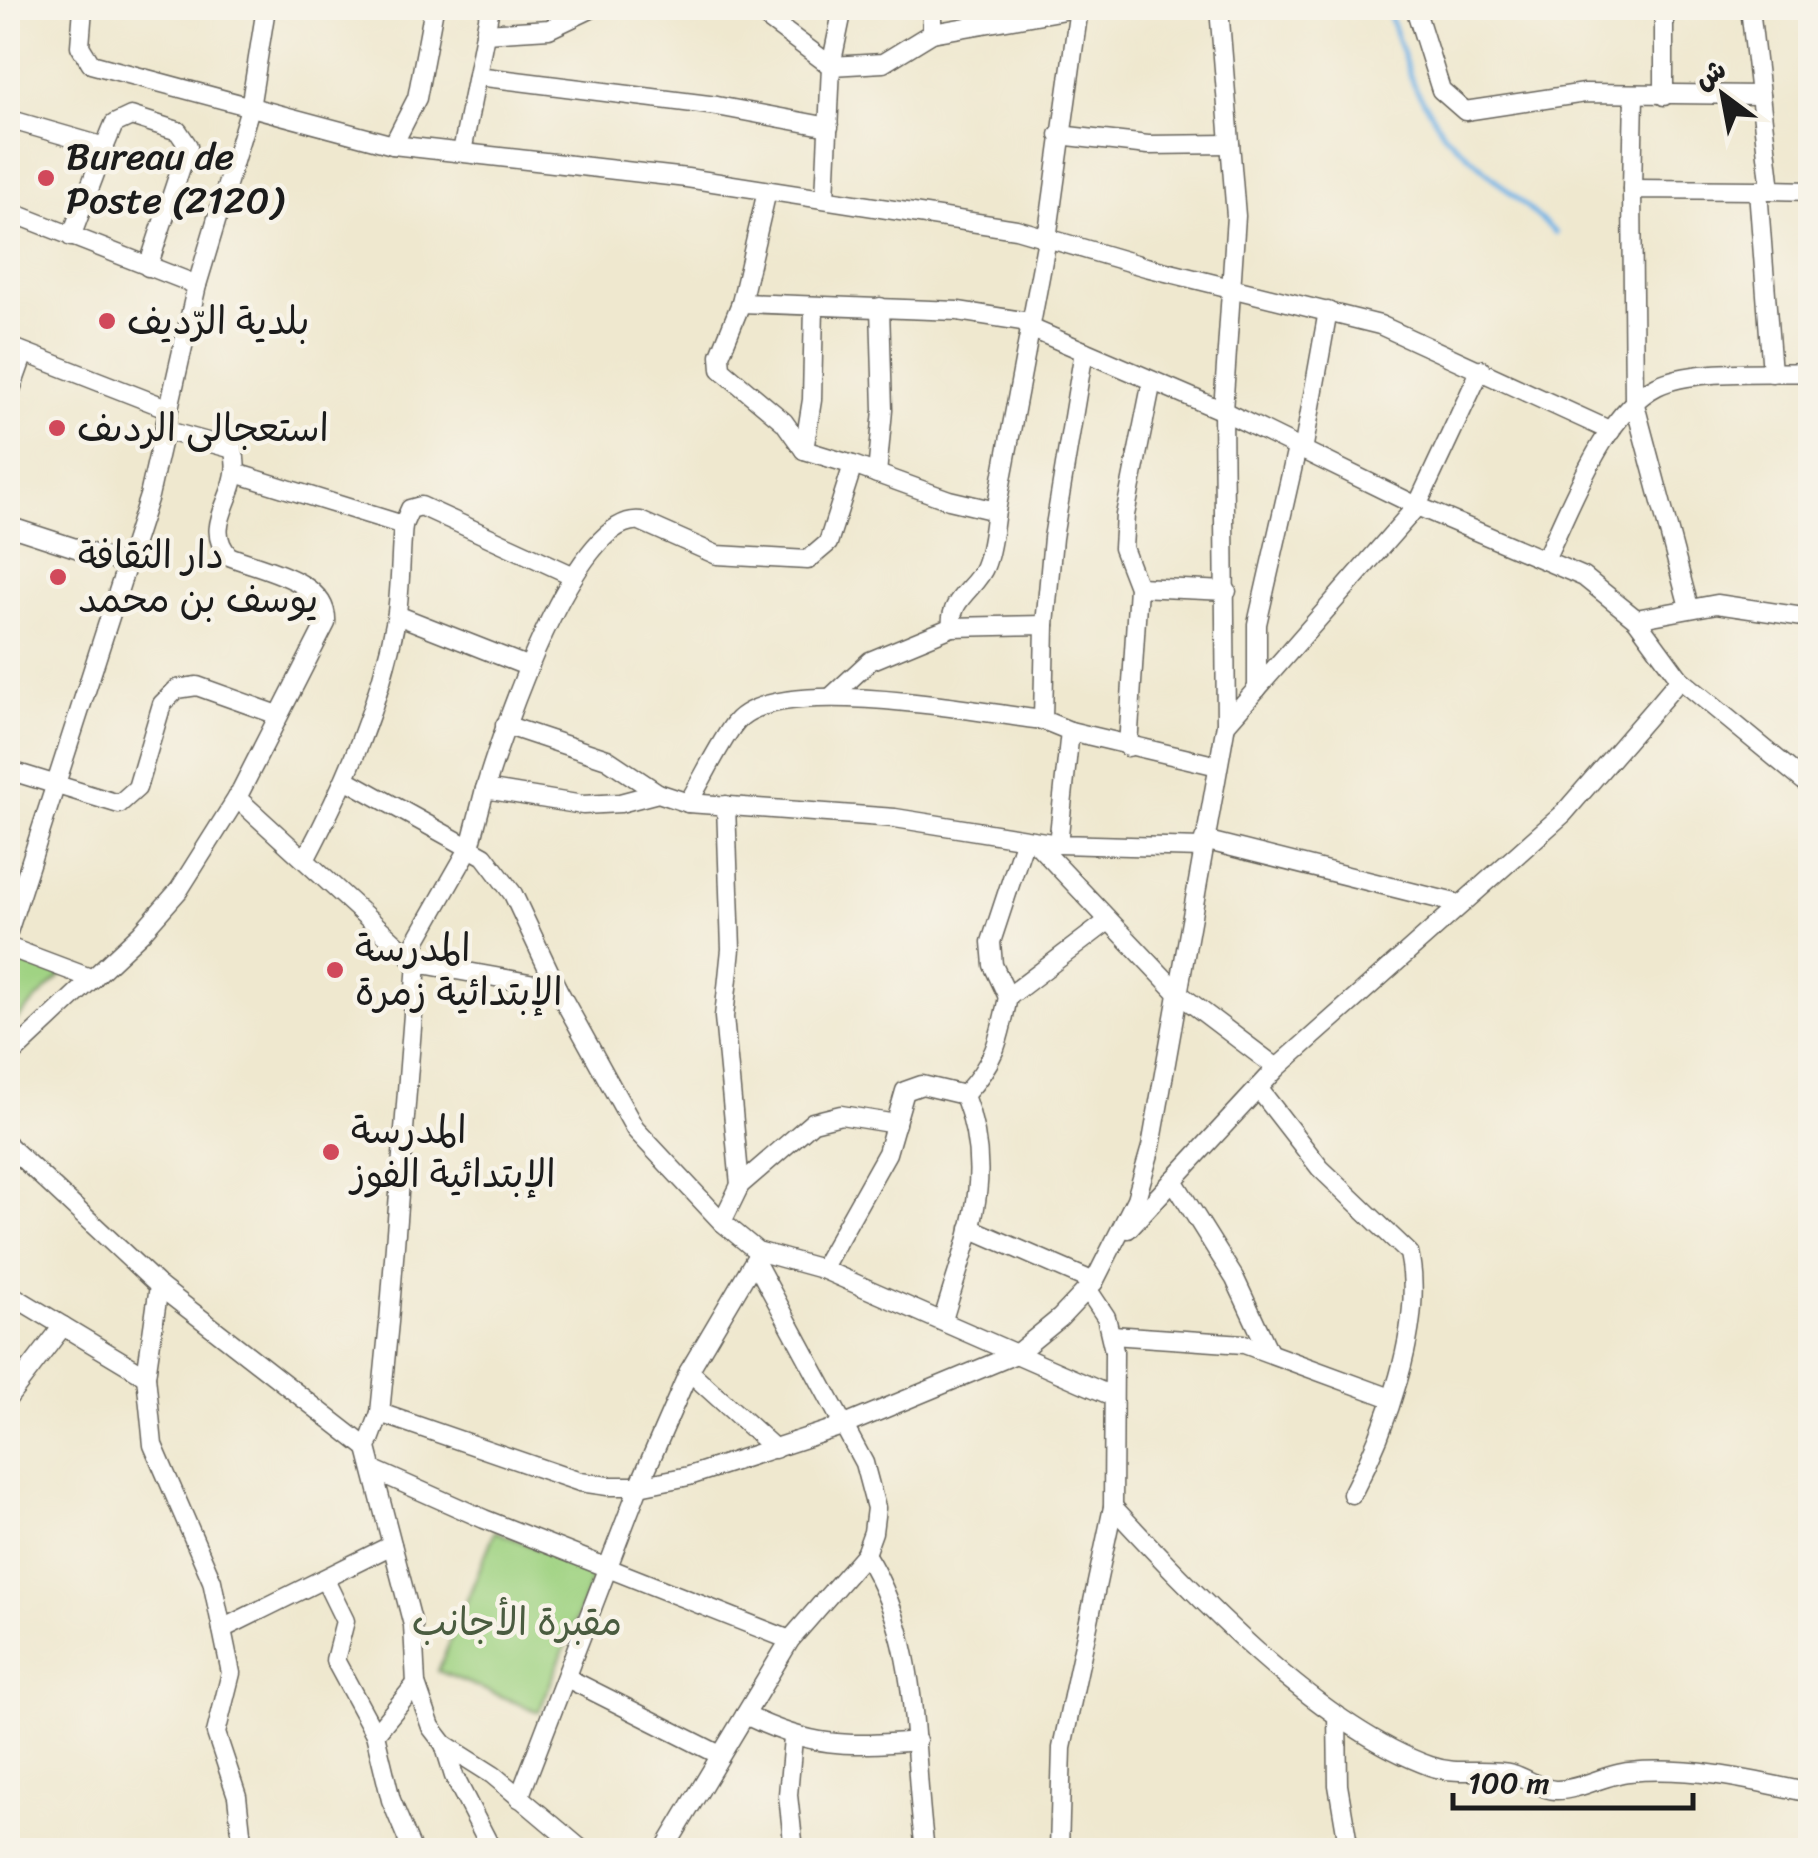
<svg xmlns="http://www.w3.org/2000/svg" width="1818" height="1858" viewBox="0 0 1818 1858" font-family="Sriracha,'Playpen Sans Arabic',sans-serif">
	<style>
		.green { fill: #a0d383; stroke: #5e7850; stroke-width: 2.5 }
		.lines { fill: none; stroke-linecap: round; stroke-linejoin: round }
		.stream { stroke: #71b2e5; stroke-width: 5 }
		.minor-casing { stroke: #66635b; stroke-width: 21 }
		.minor { stroke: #fff; stroke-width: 18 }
		.poi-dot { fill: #d1495b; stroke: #f7f3e8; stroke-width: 4 }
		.labels { text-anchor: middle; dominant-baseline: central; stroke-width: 9; stroke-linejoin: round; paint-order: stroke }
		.poi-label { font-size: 38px; fill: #1c1c1c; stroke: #f7f3e8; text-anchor: start }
		.park-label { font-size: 38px; fill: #4a5c40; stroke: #f7f3e8 }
	</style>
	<rect width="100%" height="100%" fill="#f7f3e8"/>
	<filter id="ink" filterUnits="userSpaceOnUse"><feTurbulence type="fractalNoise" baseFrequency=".01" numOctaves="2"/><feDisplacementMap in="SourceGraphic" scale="20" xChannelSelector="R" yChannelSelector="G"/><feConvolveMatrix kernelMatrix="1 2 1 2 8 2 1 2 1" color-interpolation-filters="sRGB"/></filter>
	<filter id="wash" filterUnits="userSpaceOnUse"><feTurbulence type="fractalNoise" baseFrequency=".0048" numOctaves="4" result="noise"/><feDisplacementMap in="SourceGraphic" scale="40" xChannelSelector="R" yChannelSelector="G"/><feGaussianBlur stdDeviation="2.25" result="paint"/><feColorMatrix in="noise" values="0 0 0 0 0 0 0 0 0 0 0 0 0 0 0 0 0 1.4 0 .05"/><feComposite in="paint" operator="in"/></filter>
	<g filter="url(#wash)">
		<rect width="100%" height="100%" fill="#efe8cf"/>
		<!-- green -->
		<g class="green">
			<path d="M10,960L63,974L8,1028V967Z"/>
			<path d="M495,1531L595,1572L539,1712L438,1671Z"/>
		</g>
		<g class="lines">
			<!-- stream -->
			<path class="stream" d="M1387,8L1413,84L1444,134L1556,233"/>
		</g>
	</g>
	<g filter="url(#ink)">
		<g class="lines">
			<defs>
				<g id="minor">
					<path d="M83,8L80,46L91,64L393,145L687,178L1016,229L1146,267L1380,325L1611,431"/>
					<path d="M726,8L763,15L831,66L883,63L932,33"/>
					<path d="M932,8V33L1076,8"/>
					<path d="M1219,8L1236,216L1223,411L1226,724"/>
					<path d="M1415,8L1441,90L1465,111L1585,93L1760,95"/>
					<path d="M1750,8L1771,190H1758L1772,373"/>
					<path d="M485,33L549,29L593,8"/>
					<path d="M477,76L717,106L829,127"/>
					<path d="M1664,96V8"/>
					<path d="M8,119L105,147L71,237"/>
					<path d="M1059,135L1148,145L1230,144"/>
					<path d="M393,145L417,98L434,8"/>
					<path d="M104,148L114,124L131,116L178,131L188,146L148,267"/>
					<path d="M462,152L490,8"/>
					<path d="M1632,189L1634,95"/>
					<path d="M1771,190L1810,191"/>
					<path d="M767,191L741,303L720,355L721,369L784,422L804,450L853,465"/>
					<path d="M825,198L831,66L843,8"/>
					<path d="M8,211L197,285"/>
					<path d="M741,303L958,311L1029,322"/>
					<path d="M1028,327L1223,411L1417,506L1584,577L1636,619L1680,679L1810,786"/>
					<path d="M8,346L169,409"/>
					<path d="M8,398L24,353"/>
					<path d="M804,450L812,400L814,306"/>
					<path d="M1303,451L1328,311"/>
					<path d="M239,474L403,525L410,509L421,506L574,576"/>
					<path d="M877,474L883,410L880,307"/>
					<path d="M996,511L1047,239L1079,8"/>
					<path d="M8,526L128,565"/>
					<path d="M1545,559C1571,507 1603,413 1657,386C1692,368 1770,374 1810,372"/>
					<path d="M1138,587L1227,591"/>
					<path d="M1689,607L1634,401L1632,189L1758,190"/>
					<path d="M397,615L529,667"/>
					<path d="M1636,619L1717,604L1810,618"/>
					<path d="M1045,625L1053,538L1084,351"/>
					<path d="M1257,689V624L1297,448"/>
					<path d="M831,697L870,661L952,627"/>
					<path d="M505,725L607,759L658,793"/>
					<path d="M1070,731L1218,766"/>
					<path d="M1128,747L1138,587L1123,548L1125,515L1152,381"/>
					<path d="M8,770L119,804L137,788L162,704L177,689L197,686L278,715"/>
					<path d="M347,780L484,856L513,894L557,988"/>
					<path d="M485,789C501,736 575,513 640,521L717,555L808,560L828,543L853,465L949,500L996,511C993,529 992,549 985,566C977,588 948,599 952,627L1045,625L1043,720L1070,731L1058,844L1202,848"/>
					<path d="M237,798L417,963L389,1322L380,1413L367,1448L413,1625L416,1684L431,1727L444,1744L493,1775L582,1850"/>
					<path d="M688,803C701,782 721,740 735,723C776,672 979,713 1043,720"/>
					<path d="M726,805L731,949L724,1017L740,1185"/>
					<path d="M1204,840L1459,904"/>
					<path d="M1035,842L1178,993L1277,1068"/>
					<path d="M306,858C346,782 380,704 396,619C401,589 400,556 403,525"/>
					<path d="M8,932L149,496L197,285L250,108L266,8"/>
					<path d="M8,947L93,979"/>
					<path d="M409,954L470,847L485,789L583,805L620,803L658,793L688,803L895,818L1058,844"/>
					<path d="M417,963L557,988L635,1129L722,1222L757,1251L822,1269L1112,1396"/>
					<path d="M1008,997L993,965L991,942L1024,842"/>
					<path d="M8,1058L141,933L179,890L237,798L326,623C329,580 260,569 229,556C198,522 247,492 233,449L164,430"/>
					<path d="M1258,1088L1320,1168L1409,1253C1425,1324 1385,1432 1352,1494"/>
					<path d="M8,1145L159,1286L367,1448"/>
					<path d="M1173,1180L1235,1279L1269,1352"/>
					<path d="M722,1222L740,1185L813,1122L841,1115L896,1124"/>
					<path d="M970,1228L1094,1282"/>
					<path d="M1128,1229L1277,1068L1563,814L1680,679"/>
					<path d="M822,1269L887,1153L905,1091L922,1085L964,1095C995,1062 999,1041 1008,997L1108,921"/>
					<path d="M159,1286L146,1376L153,1445L212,1581L231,1673L216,1733L237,1796L243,1850"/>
					<path d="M8,1293L146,1376"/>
					<path d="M943,1320C967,1237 997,1180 964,1095"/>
					<path d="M1112,1335L1244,1344L1391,1398"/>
					<path d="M689,1371L775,1449"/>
					<path d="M8,1398L63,1326"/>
					<path d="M380,1413L580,1482L608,1486H639L689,1476L845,1425L1016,1354L1060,1318L1094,1282L1136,1199L1151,1147L1226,724L1417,506L1481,369"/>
					<path d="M374,1470L484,1519L790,1640"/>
					<path d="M1113,1507C1193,1593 1318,1726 1430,1766C1458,1776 1485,1767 1513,1774C1526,1778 1541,1789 1555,1790C1578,1791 1606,1774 1629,1772C1691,1766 1750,1780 1810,1793"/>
					<path d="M865,1554C923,1645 911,1748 925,1850"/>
					<path d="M325,1580L345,1621L335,1660L375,1734"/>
					<path d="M222,1629L392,1545"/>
					<path d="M567,1678L720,1755"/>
					<path d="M745,1715C811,1747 845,1747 917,1741"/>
					<path d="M1337,1715L1338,1785L1349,1850"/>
					<path d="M793,1738L788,1795L794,1850"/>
					<path d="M444,1744L454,1776L492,1850"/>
					<path d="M519,1798L639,1486L689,1371L757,1256"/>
					<path d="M412,1850L391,1800L375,1734L416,1684"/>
					<path d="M664,1850L790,1640L865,1554L873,1532L876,1508L864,1463L756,1263"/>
					<path d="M1059,1850L1062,1748L1113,1507L1114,1351L1106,1317L1088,1290"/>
				</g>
			</defs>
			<!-- minor casing -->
			<use href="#minor" class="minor-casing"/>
			<!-- minor -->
			<use href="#minor" class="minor"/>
		</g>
	</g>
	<!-- markers -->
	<g class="poi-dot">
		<circle cx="46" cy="178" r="10"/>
		<circle cx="107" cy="321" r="10"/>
		<circle cx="57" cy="428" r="10"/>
		<circle cx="58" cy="577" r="10"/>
		<circle cx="335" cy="970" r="10"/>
		<circle cx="331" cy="1152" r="10"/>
	</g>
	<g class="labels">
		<!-- poi labels -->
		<g class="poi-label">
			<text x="66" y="156">Bureau de<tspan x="66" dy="44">Poste (2120)</tspan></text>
			<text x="127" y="321">بلدية الرّديف</text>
			<text x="77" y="428">استعجالى الردىف</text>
			<text x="78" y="555">دار الثقافة<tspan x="78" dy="44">يوسف بن محمد</tspan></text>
			<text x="355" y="948">المدرسة<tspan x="355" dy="44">الإبتدائية زمرة</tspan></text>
			<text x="351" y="1130">المدرسة<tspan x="351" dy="44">الإبتدائية الفوز</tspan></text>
		</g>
		<!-- park labels -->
		<g class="park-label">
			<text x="517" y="1622">مقبرة الأجانب</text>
		</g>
	</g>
	<!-- margin -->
	<rect width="1818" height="1858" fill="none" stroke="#f7f3e8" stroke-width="40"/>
	<!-- north arrow -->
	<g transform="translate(1723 95) rotate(328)" stroke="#f7f3e8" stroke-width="8" paint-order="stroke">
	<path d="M0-8L18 38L0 25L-18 38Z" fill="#1c1c1c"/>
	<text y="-15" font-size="28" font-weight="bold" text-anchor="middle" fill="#1c1c1c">ش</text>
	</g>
	<!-- scale -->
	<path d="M1453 1793v15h240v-15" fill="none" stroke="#1c1c1c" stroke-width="5"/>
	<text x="1468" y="1793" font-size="30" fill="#1c1c1c" stroke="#f7f3e8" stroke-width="8" paint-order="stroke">100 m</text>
</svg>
